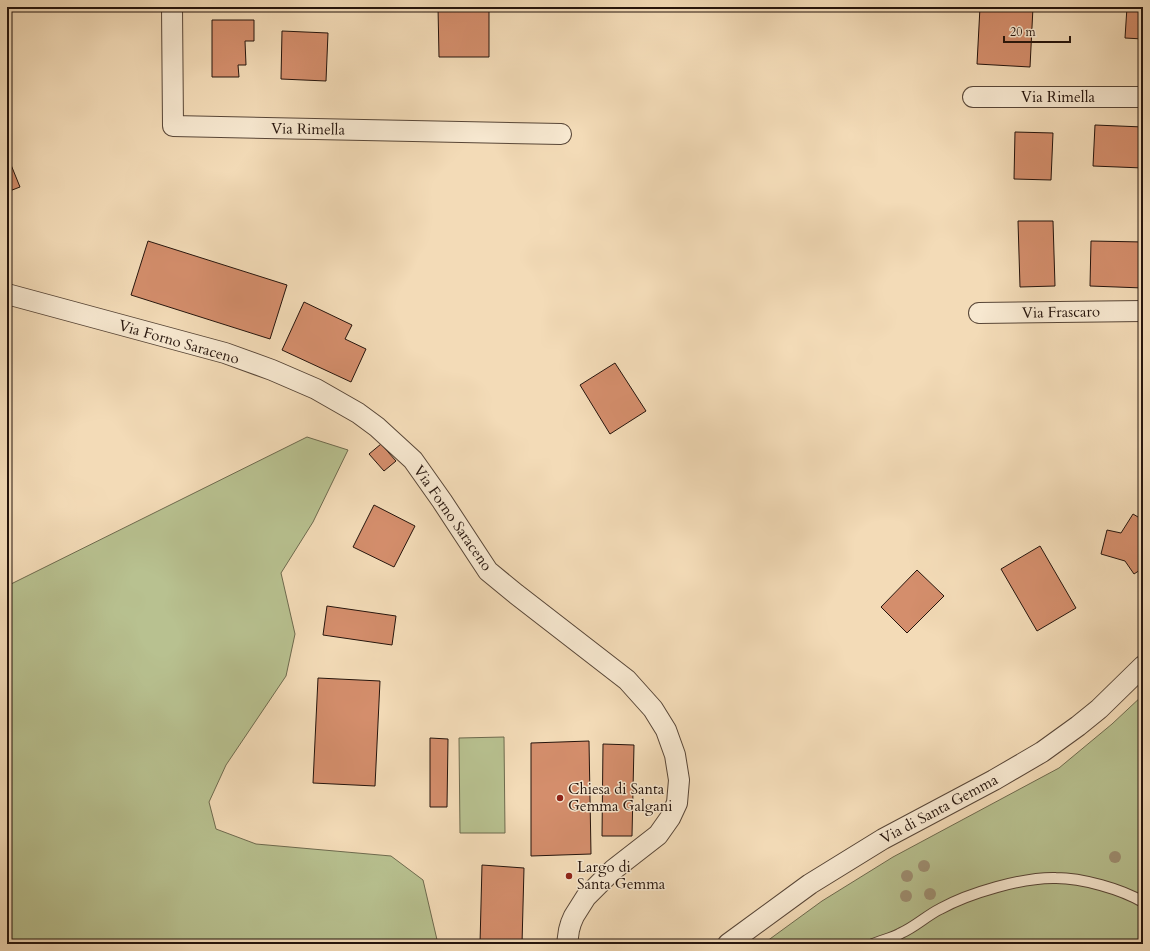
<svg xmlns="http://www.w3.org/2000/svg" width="1150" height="951" viewBox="0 0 1150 951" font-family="Cardo,serif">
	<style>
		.green { fill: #b8c190; stroke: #6e6a4e }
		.building { fill: #d48e6c; stroke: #25140c }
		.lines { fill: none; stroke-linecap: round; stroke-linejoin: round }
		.lane-casing { stroke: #584637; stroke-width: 12 }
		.street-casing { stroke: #584637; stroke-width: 22 }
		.lane { stroke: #f7e8d0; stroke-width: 10 }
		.street { stroke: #f7e8d0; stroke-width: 20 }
		.tree { fill: #9e8f72 }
		.poi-dot { fill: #8f2418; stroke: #f7e8d0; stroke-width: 1.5 }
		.labels { text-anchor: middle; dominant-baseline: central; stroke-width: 3; stroke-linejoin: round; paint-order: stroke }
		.street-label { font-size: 15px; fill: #25140c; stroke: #f7e8d0 }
		.poi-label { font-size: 15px; fill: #25140c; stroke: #f7e8d0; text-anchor: start }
	</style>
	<rect width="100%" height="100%" fill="#f3dbb7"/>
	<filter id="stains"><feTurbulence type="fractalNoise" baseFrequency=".005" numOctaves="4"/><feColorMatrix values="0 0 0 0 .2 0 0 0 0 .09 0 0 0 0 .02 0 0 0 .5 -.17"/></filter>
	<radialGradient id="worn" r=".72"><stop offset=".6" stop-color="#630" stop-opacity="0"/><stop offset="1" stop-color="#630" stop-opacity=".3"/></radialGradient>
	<!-- green -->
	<g class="green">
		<path d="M307,437L348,450L313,522L281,573L295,634L286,676L226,765L209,802L216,829L256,844L391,856L423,880L438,944H7V586Z"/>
		<path d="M1143,695V944H763L822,901L893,857L1059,768L1112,724Z"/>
		<path d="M504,737L505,833H460L459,738Z"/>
	</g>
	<!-- building -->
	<g class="building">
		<path d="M438,7H489V57H439Z"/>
		<path d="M980,7H1033L1030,67L977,64Z"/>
		<path d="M1127,7H1143V39L1125,38Z"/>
		<path d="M212,20H254V41H245L246,65H238L239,77H212Z"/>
		<path d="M282,31L328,33L326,81L281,79Z"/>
		<path d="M1095,125L1143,127V168L1093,166Z"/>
		<path d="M1015,132L1053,133L1051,180L1014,179Z"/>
		<path d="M7,155L20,187L7,192Z"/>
		<path d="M1018,221H1053L1055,286L1020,287Z"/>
		<path d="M148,241L287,285L270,339L131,295Z"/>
		<path d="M1091,241L1143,242V288L1090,286Z"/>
		<path d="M304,302L352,325L345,339L366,349L351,382L282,350Z"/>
		<path d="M615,363L646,411L610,434L580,385Z"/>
		<path d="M381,444L396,461L384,471L369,454Z"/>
		<path d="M374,505L415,526L394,567L353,547Z"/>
		<path d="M1133,514L1143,520V546L1141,549L1143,552V568L1134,574L1125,561L1101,554L1107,530L1121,533Z"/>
		<path d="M1040,546L1076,608L1037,631L1001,569Z"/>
		<path d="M917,570L944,596L907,633L881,607Z"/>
		<path d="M327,606L396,616L392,645L323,635Z"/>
		<path d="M318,678L380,681L375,786L313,783Z"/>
		<path d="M430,738L448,739L447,807H430Z"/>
		<path d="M589,741L591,854L531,856V743Z"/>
		<path d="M603,744L634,745L632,836H602Z"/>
		<path d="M482,865L524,868L522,944H480Z"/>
	</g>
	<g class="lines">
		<defs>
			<path id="lane" d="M873,944C882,940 893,938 901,933C915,927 926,916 940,909C969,893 1023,877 1056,878C1082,878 1121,889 1143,902"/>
			<g id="street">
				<path d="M172,7L173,126L561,134"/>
				<path d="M973,97H1143"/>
				<path d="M7,294L225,353L272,370L316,389L358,413L377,427L413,460L442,501L488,571L516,594L627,680L653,709L666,730L675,755L679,780L677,803L670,818L658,835L613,870L586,897L574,916L571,923L569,930L567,944"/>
				<path d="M979,313L1143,311"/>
				<path d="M728,944L810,884L883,839L994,780L1042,752L1078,726L1099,709L1143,666"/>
			</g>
		</defs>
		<!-- lane casing -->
		<use href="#lane" class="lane-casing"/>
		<!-- street casing -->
		<use href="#street" class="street-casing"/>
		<!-- lane -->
		<use href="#lane" class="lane"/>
		<!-- street -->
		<use href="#street" class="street"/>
	</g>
	<!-- trees -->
	<g class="tree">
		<circle cx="1115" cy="857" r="6"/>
		<circle cx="924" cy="866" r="6"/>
		<circle cx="907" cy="876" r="6"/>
		<circle cx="930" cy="894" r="6"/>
		<circle cx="906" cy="896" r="6"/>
	</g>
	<!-- markers -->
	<g class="poi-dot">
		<circle cx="560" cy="798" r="4"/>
		<circle cx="569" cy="876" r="4"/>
	</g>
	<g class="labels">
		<!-- street labels -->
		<g class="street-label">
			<text x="1058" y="97">Via Rimella</text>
			<text transform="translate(308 129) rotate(1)">Via Rimella</text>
			<text transform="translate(1061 312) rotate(-1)">Via Frascaro</text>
			<text transform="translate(179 342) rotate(16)">Via Forno Saraceno</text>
			<text transform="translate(453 518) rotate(55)">Via Forno Saraceno</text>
			<text transform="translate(939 809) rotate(-28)">Via di Santa Gemma</text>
		</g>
		<!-- poi labels -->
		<g class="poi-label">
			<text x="568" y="789">Chiesa di Santa<tspan x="568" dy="17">Gemma Galgani</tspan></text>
			<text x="577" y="867">Largo di<tspan x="577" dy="17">Santa Gemma</tspan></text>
		</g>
	</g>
	<!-- margin -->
	<rect width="1150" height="951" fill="none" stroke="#f3dbb7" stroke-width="24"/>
	<rect x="8" y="8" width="1134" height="935" fill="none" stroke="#25140c" stroke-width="2"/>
	<rect x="12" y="12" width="1126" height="927" fill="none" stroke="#25140c"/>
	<!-- scale -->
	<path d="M1004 36v6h66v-6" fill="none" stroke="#25140c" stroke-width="2"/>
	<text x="1010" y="36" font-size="12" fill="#25140c" stroke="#f7e8d0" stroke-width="3" paint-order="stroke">20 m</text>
	<rect width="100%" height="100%" filter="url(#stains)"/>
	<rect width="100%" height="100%" fill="url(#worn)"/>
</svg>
